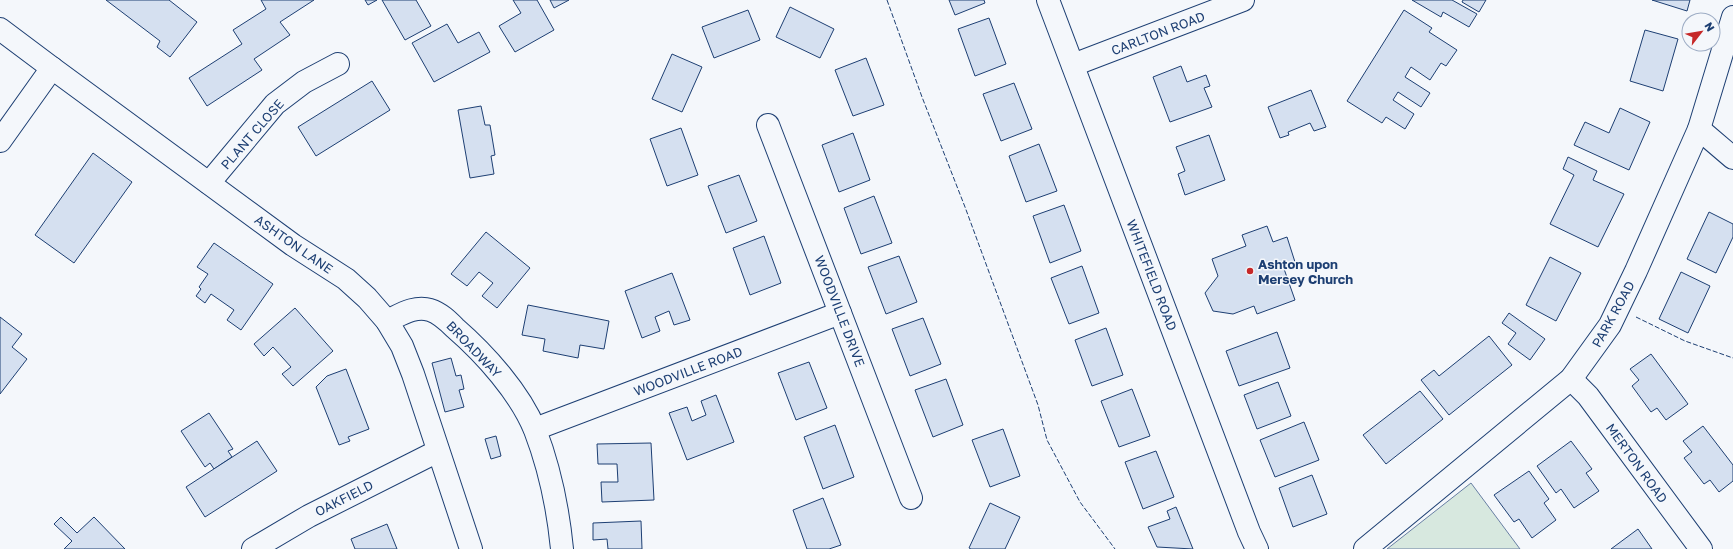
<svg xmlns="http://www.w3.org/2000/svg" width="1733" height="549" viewBox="0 0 1733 549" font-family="'Golos Text',sans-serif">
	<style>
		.green { fill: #d7e8df; stroke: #687fa3 }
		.building { fill: #d5e0f0; stroke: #1d3f73 }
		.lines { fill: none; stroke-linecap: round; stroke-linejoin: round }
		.minor-casing { stroke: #1d3f73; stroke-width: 24 }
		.secondary-casing { stroke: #1d3f73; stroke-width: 24 }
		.minor { stroke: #f4f7fb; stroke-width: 22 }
		.secondary { stroke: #f4f7fb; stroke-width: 22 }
		.fence { stroke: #1d3f73; stroke-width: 1; stroke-dasharray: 5 2; stroke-linecap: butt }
		.poi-dot { fill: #c62828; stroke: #f4f7fb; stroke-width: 1.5 }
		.labels { text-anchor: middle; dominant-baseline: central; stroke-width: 3; stroke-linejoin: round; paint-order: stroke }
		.street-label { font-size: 13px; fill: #1d3f73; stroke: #f4f7fb }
		.poi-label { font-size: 13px; font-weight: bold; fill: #1d3f73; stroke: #f4f7fb; text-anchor: start }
	</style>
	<rect width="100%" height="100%" fill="#f4f7fb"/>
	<!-- green -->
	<path class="green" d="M1471,483L1520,549H1387Z"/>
	<!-- building -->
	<g class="building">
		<path d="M106,0H169L197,22L170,57L157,47L160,41Z"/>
		<path d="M261,0H314L280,22L290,35L254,59L262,70L207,106L189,78L242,44L233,30L266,9Z"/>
		<path d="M365,0H377L368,5Z"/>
		<path d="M382,0H416L431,26L405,40Z"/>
		<path d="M513,0H537L554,30L515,52L499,26L521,13Z"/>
		<path d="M550,0H569L554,8Z"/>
		<path d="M949,0H984L985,3L955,15Z"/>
		<path d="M1412,0H1452L1477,14L1469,27L1443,12L1441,17Z"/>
		<path d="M1463,0H1486L1479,12L1462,2Z"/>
		<path d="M1652,0H1690L1687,11Z"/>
		<path d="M790,7L834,29L820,58L776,37Z"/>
		<path d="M748,10L760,40L714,58L702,27Z"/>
		<path d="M1404,10L1432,28L1429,32L1457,50L1446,66L1441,63L1430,80L1411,67L1405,77L1430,93L1421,107L1398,92L1393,100L1414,114L1405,129L1386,117L1382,123L1347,101Z"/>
		<path d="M989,18L1006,64L975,76L958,29Z"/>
		<path d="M447,24L458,43L479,32L490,52L434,82L412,43Z"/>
		<path d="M1645,30L1678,39L1663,91L1630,81Z"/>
		<path d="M672,54L702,67L682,112L652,99Z"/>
		<path d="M866,58L884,105L853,116L835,70Z"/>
		<path d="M1181,66L1187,82L1206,75L1210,86L1204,88L1212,107L1170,122L1153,77Z"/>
		<path d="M372,81L390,110L316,156L298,127Z"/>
		<path d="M1014,83L1032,129L1001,141L983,94Z"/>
		<path d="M1311,90L1326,127L1314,131L1310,123L1288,132L1289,135L1280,138L1268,107Z"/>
		<path d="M481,106L485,125H490L495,155L491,156L494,174L470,178L458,110Z"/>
		<path d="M1620,108L1650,122L1629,170L1574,145L1585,122L1609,133Z"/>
		<path d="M681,128L698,175L667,186L650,139Z"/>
		<path d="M853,133L870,180L839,192L822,145Z"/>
		<path d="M1209,135L1225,180L1185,195L1178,174L1185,171L1176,147Z"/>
		<path d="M1039,144L1057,191L1026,202L1009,156Z"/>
		<path d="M93,153L132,182L74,263L35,235Z"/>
		<path d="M1568,157L1597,171L1593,180L1624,194L1598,247L1550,224L1574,175L1563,169Z"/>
		<path d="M739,175L757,221L726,233L708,186Z"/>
		<path d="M874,196L892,243L861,254L844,208Z"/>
		<path d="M1064,205L1081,251L1050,263L1033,216Z"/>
		<path d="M1709,212L1733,224V237L1716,273L1687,259Z"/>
		<path d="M1267,226L1273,242L1287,237L1295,262L1283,266L1295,300L1257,314L1254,306L1233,314L1213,311L1205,293L1218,276L1212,259L1246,246L1242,235Z"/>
		<path d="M486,232L530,268L497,308L482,296L493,283L479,272L467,286L451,274Z"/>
		<path d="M764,236L781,283L750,295L733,248Z"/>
		<path d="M214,243L273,284L241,330L227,320L234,310L211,294L205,303L196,296L201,289L199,287L208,274L197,267Z"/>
		<path d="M899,256L917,302L886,314L868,267Z"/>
		<path d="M1550,257L1581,273L1556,321L1526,305Z"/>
		<path d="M1082,266L1099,313L1069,324L1051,278Z"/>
		<path d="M1681,272L1710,286L1688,333L1659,319Z"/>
		<path d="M672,273L690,320L674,325L669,311L655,317L660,331L642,338L625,291Z"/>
		<path d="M528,305L609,321L604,349L580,345L578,358L543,351L545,339L522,335Z"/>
		<path d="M295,308L333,351L293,386L282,374L291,367L273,347L264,356L254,344Z"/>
		<path d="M1509,313L1545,339L1530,360L1508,344L1516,333L1502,323Z"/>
		<path d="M0,317L22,334L12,347L27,359L0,394Z"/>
		<path d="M923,318L941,364L910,376L892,329Z"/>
		<path d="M1106,328L1123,375L1092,386L1075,340Z"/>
		<path d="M1277,332L1290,368L1239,386L1226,351Z"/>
		<path d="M1489,336L1512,365L1449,415L1421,380L1434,370L1439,376Z"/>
		<path d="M1651,354L1688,404L1666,420L1657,408L1651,412L1632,386L1639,380L1630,369Z"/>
		<path d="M451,358L456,376L461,375L464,389L459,390L464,407L445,412L432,363Z"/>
		<path d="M809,362L827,408L796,420L778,373Z"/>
		<path d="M346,369L369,429L348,437L350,441L339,445L316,387L327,376Z"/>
		<path d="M946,379L963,425L933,437L915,390Z"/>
		<path d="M1278,382L1291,416L1257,429L1244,395Z"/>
		<path d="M1132,389L1150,436L1119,447L1101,401Z"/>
		<path d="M1420,391L1443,419L1386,464L1363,435Z"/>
		<path d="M716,395L734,442L687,460L669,413L687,407L692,421L706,415L701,401Z"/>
		<path d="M209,413L233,449L228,451L232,457L214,469L210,463L205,467L181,431Z"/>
		<path d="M1304,422L1319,460L1275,477L1260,440Z"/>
		<path d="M835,425L854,477L823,489L804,437Z"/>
		<path d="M1703,426L1733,465V481L1719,492L1710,480L1704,484L1684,458L1692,452L1683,441Z"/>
		<path d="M1003,429L1020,476L990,487L972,440Z"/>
		<path d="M496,436L501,456L491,459L485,439Z"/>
		<path d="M257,441L277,471L205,517L186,487Z"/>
		<path d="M1571,441L1592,469L1586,473L1599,491L1574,508L1561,489L1556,493L1537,466Z"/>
		<path d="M651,443L654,500L602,502L601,482H618L617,464H598L597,444Z"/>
		<path d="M1156,451L1174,497L1143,509L1125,462Z"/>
		<path d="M1529,471L1549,499L1544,503L1556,520L1532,538L1519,519L1514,522L1494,495Z"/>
		<path d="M1312,475L1327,514L1293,527L1279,488Z"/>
		<path d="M823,498L841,545L829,549H807L793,510Z"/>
		<path d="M990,503L1020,517L1005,549H971L969,548Z"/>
		<path d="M1176,507L1193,549L1157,547L1148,527L1170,519L1167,511Z"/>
		<path d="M61,517L77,533L94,517L125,549H64L72,541L54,524Z"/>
		<path d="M641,521L642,549H608L607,539L593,540V523Z"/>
		<path d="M387,524L397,549H355L351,539Z"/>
		<path d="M1638,529L1652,549H1611Z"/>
	</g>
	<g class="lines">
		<defs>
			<g id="minor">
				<path d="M1048,0L1249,532L1257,549"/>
				<path d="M1073,65L1243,0"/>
				<path d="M768,125L911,498"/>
				<path d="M1699,129L1733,158"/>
				<path d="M0,141L52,68"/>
				<path d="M209,183L275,104L304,82L338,64"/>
				<path d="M387,321C400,315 415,305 430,310C440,313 448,321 455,328C485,354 520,393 535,430C550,469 558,508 562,549"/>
				<path d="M1571,379L1588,396L1701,549"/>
				<path d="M535,429L840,313"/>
				<path d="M253,549L309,516L438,451"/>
				<path d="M1365,549L1571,379L1610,325L1636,271L1699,129L1733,17"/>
			</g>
			<path id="secondary" d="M0,29L52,68L293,245L346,279L367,298L387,321L402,346L413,374L471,549"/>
		</defs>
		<!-- minor casing -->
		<use href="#minor" class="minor-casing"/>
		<!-- secondary casing -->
		<use href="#secondary" class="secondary-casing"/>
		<!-- minor -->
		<use href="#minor" class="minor"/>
		<!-- secondary -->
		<use href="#secondary" class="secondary"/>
		<!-- fence -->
		<g class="fence">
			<path d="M887,0L922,97L965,207L1038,405L1047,440L1080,502L1115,549"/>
			<path d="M1636,317L1685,341L1733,358"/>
		</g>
	</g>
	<!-- markers -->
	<circle class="poi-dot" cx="1250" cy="271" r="4"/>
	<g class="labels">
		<!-- street labels -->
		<g class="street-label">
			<text transform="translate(1158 33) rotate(-21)">CARLTON ROAD</text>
			<text transform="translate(252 134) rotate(-49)">PLANT CLOSE</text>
			<text transform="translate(294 244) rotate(35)">ASHTON LANE</text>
			<text transform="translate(1152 275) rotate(69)">WHITEFIELD ROAD</text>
			<text transform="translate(840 311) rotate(69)">WOODVILLE DRIVE</text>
			<text transform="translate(1613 314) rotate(-61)">PARK ROAD</text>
			<text transform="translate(474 349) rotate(46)">BROADWAY</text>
			<text transform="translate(688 371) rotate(-21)">WOODVILLE ROAD</text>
			<text transform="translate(1637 463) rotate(54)">MERTON ROAD</text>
			<text transform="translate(344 498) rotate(-27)">OAKFIELD</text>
		</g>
		<!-- poi labels -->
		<g class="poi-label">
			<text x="1258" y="264">Ashton upon<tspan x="1258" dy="15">Mersey Church</tspan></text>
		</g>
	</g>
	<!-- north arrow -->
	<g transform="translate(1701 32) rotate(59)"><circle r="19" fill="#f4f7fb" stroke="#9eadc5"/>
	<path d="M0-3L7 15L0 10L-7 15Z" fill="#c62828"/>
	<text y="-6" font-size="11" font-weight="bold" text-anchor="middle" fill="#1d3f73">N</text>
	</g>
</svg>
